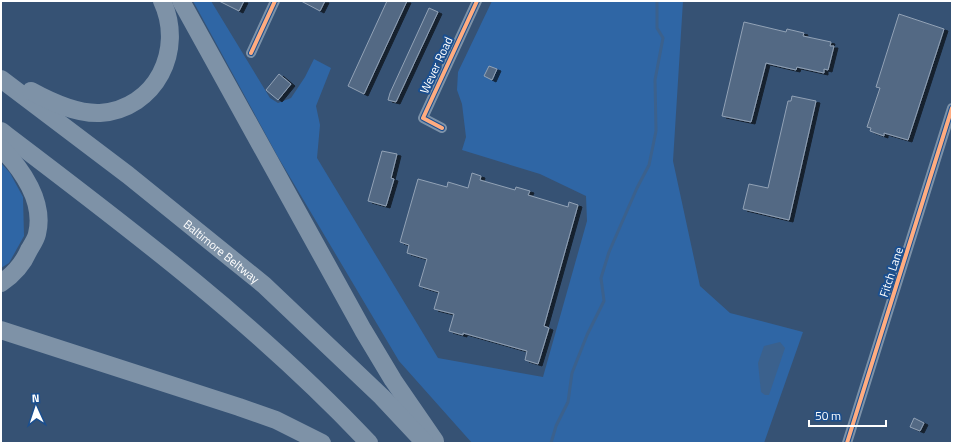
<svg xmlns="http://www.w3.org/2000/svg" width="953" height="444" viewBox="0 0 953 444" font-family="'Titillium Web',sans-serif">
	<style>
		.green { fill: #2f66a5 }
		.water { fill: #3b618d }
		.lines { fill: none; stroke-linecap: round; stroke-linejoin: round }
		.stream { stroke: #3b618d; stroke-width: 3 }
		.building { fill: #526984; stroke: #92a2b6; filter: url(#shadow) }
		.minor { stroke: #7d92a8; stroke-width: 10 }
		.motorway { stroke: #7e92a7; stroke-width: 18 }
		.cycleway-casing { stroke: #1b4f8f; stroke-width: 6 }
		.cycleway { stroke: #ffac80; stroke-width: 4 }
		.labels { text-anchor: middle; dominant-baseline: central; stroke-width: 4; stroke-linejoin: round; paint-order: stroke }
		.street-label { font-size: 12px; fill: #fff; stroke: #1b4f8f }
	</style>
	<defs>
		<filter id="shadow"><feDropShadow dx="4" dy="2" stdDeviation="0" flood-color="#0009"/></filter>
	</defs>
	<rect width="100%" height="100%" fill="#365274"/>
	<!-- green -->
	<g class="green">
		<path d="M193,1H211L270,98L278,103L291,98L305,77L314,59L331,68L316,106L320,125L317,158L438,358L543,377L587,221L586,196L540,174L462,150L466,137L462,104L457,90L458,72L492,1H683L673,161L700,286L730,313L803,332L764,443H472L399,361L278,157Z"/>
		<path d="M1,163L10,173L23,197L24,236L9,263L1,268Z"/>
	</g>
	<!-- water -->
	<path class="water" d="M780,342L785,348L769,395H765L761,392L758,363L764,346Z"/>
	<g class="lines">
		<!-- stream -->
		<path class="stream" d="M551,443L556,426L568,402L572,373L587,335L604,301L601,278L609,252L637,188L649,165L656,131L655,80L663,38L657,28V1"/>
	</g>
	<!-- building -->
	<g class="building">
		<path d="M219,1H244L239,11Z"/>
		<path d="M301,1H325L320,11Z"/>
		<path d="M387,1H407L364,94L348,86Z"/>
		<path d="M429,8L438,12L396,102L388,100L390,93Z"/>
		<path d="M899,14L944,29L908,140L884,133V136L870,131L871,128L867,127L880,88L876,87Z"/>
		<path d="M744,22L786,32L787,29L804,33L803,36L831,42L830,46H834L828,70L824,69V73L797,67L796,70L766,63L751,122L722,116Z"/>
		<path d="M489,66L497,69L492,80L484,76Z"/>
		<path d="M279,74L291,84L278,100L266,90Z"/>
		<path d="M792,96L816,101L789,220L743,209L749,184L768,188L788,101H791Z"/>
		<path d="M382,151L397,154L391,178L394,179L386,206L368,201Z"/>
		<path d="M472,173L481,176L480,180L515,190L516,187L530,191L528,195L568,207L569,202L578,205L544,326L549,328L538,364L525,360L527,351L463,333V335L449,331L454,314L434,309L439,292L419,286L427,259L407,253L409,245L400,242L418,179L447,187L448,182L468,188Z"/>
		<path d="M914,418L924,423L920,431L910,427Z"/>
	</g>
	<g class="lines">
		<!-- minor -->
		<g class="minor">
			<path d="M251,53L275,1"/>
			<path d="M442,128L423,118L477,1"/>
			<path d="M847,443L952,108"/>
		</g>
		<!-- motorway -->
		<g class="motorway">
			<path d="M181,1L363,330L393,380L435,441"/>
			<path id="s1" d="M1,79L128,175L264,285L382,397L425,443"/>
			<path d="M31,91C51,102 76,114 100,113C156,109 185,50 162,1"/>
			<path d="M1,131C129,228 259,326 369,443"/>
			<path d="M1,148C22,169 45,202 37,234C36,239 32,245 29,250C23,264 13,275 1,283"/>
			<path d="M1,330L239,407L276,420L322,443"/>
		</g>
		<defs>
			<g id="cycleway">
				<path d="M251,53L275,1"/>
				<path d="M442,128L423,118L477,1"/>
				<path d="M847,443L952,108"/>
			</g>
		</defs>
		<!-- cycleway casing -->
		<use href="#cycleway" class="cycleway-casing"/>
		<!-- cycleway -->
		<use href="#cycleway" class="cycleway"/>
	</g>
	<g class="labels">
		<!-- street labels -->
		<g class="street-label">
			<text transform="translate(436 65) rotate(-65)">Wever Road</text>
			<text stroke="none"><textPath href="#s1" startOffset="280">Baltimore Beltway</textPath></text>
			<text transform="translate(891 272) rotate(-72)">Fitch Lane</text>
		</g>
	</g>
	<!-- border -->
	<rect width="953" height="444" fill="none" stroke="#ffffff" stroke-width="4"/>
	<!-- north arrow -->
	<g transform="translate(36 408) rotate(357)" stroke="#1b4f8f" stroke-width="3" paint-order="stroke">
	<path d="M0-3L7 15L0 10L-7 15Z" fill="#ffffff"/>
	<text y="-6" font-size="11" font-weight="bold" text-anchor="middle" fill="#ffffff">N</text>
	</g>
	<!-- scale -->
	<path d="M809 420v6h77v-6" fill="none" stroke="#ffffff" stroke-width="2"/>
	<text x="815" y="420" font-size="12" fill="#ffffff" stroke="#1b4f8f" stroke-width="3" paint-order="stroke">50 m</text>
</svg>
